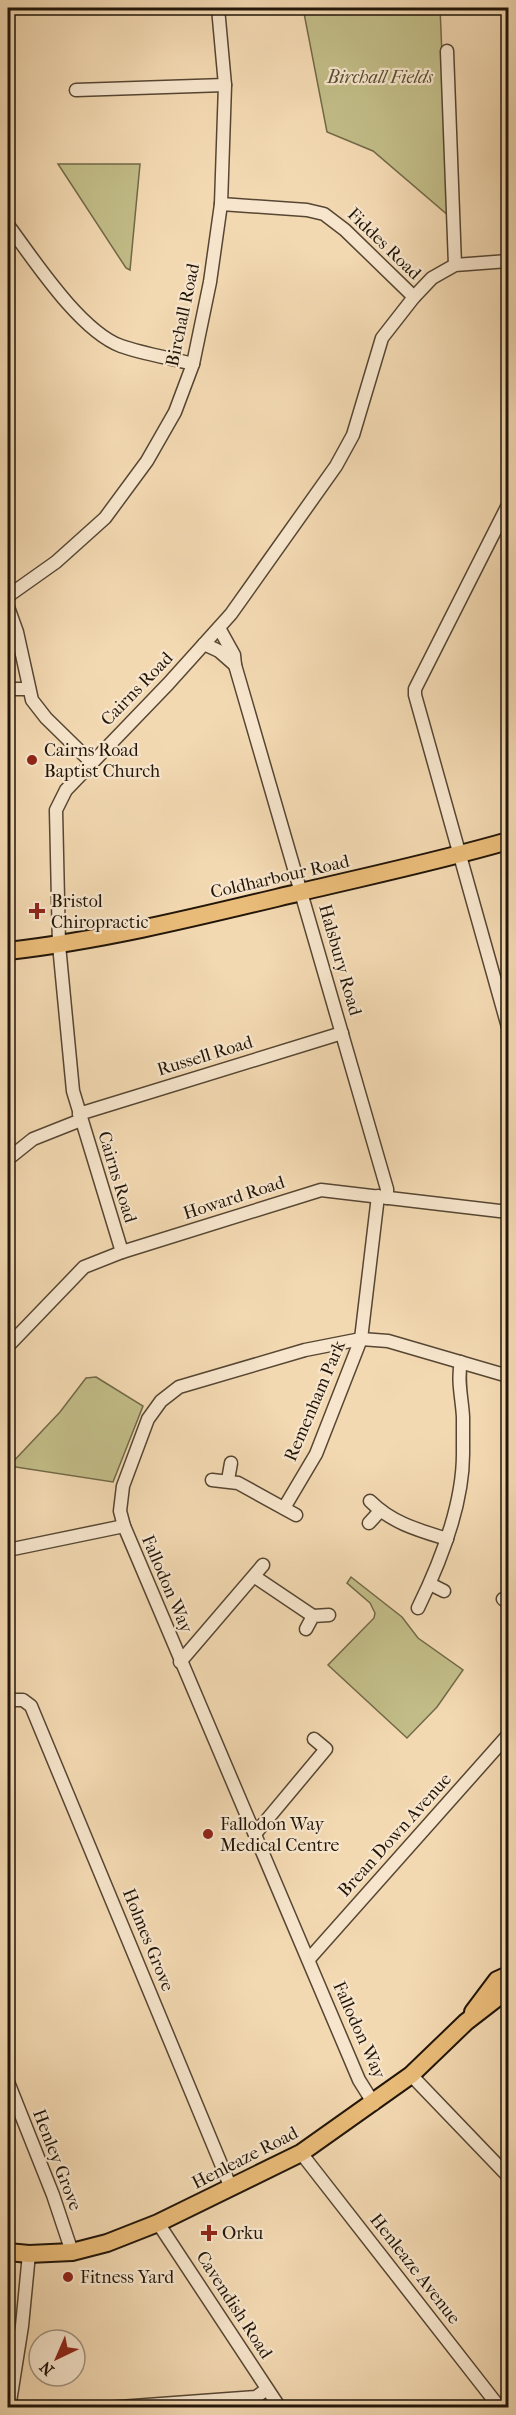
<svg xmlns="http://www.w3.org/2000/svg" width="516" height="2415" viewBox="0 0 516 2415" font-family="'IM FELL French Canon',serif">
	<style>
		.green { fill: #c2bd88; stroke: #726948; stroke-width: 1.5 }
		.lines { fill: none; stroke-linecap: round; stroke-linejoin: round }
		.minor-casing { stroke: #564633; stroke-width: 15 }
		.major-casing { stroke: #211509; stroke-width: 20 }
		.minor { stroke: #f7e6cd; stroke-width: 12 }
		.major { stroke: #eabc79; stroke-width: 16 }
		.poi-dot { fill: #8f2418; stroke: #f7e6cd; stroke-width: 2 }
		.labels { text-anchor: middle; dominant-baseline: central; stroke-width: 4.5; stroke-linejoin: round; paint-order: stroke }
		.park-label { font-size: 18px; font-style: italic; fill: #595035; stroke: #f7e6cd }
		.street-label { font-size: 18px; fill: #211509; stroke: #f7e6cd }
		.poi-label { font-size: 18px; fill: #211509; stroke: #f7e6cd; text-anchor: start }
	</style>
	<rect width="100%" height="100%" fill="#f3d9b2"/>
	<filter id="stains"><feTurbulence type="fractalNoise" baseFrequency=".00333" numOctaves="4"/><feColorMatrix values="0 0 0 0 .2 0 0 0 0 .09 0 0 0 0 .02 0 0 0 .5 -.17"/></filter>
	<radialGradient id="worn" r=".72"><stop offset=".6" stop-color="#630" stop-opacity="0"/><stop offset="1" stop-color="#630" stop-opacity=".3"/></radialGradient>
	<!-- green -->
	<g class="green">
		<path d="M303,8H440L449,216L373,151L327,132Z"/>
		<path d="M58,164H140L130,270L126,268Z"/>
		<path d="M96,1377L143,1406L113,1482L9,1466L60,1412L86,1378Z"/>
		<path d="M351,1577L402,1617L418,1638L463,1670L437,1707L407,1738L328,1665L374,1618L375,1613L370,1603L347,1583Z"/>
	</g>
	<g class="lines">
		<defs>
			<g id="minor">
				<path d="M447,51L455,265"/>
				<path d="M76,90L225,85"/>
				<path d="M221,204L307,210L324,214L345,230L414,297"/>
				<path d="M8,225C34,260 80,331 121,346C144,354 170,358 193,364"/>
				<path d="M508,505L415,689V695L508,1027"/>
				<path d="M8,596L56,562L105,518L147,461L175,412L193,364L210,282L221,204L225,85L218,8"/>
				<path d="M8,607L17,632L32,700L46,718L91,762"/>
				<path d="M219,628L234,655L235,665L387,1189V1198"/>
				<path d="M204,644L219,651L235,665"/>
				<path d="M8,689H29"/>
				<path d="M79,1114L342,1033"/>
				<path d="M8,1159L33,1139L81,1120"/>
				<path d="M122,1252L73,1091L59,945L56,810L66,790L168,684L231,614L336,466L353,435L382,338L414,297L432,278L455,265L508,261"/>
				<path d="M8,1346L84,1267L122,1252L321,1190L508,1212"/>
				<path d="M212,1480L238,1483L296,1515"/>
				<path d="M228,1480L231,1463"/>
				<path d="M370,1501C392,1523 418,1530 447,1539"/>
				<path d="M284,1508L316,1454L361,1339L378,1196"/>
				<path d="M369,1523L380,1511"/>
				<path d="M8,1550L124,1526"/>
				<path d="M255,1577L313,1616"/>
				<path d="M430,1584L444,1591"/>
				<path d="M503,1599L508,1602"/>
				<path d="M418,1608C440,1563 463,1504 463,1454C463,1442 463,1429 463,1417C462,1398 457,1381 461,1362"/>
				<path d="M306,1629L313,1616L329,1615"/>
				<path d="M180,1662L263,1565"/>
				<path d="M8,1700H23L31,1706L231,2188"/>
				<path d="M255,1834L326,1749L314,1739"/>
				<path d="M309,1959L508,1735"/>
				<path d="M411,2075L508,2176"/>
				<path d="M8,2082L53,2195L72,2252"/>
				<path d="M374,2104L359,2080L124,1526L120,1511L123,1486L148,1419L161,1401L179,1387L305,1350L361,1339L388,1341L508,1376"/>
				<path d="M301,2153L500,2408"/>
				<path d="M158,2223L280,2408"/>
				<path d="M9,2408L22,2326L29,2254"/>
				<path d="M106,2408L256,2397L267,2389"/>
			</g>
			<g id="major">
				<path d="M8,951C105,940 201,916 297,893C368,876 439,861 508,841"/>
				<path d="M473,2012L497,1980L508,1975"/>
				<path d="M8,2252L29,2254L72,2252L107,2243L158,2223L301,2153L411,2075L466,2022L497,1998L508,1983"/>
			</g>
		</defs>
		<!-- minor casing -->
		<use href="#minor" class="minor-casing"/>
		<!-- major casing -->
		<use href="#major" class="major-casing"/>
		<!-- minor -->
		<use href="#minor" class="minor"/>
		<!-- major -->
		<use href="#major" class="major"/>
	</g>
	<!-- markers -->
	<g class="poi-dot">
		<circle cx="32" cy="760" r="6"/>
		<path d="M34 902h6v6h6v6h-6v6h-6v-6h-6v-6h6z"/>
		<circle cx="208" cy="1834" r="6"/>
		<path d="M206 2224h6v6h6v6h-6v6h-6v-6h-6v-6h6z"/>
		<circle cx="68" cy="2277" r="6"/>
	</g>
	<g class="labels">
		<!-- park labels -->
		<g class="park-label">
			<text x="380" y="77">Birchall Fields</text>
		</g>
		<!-- street labels -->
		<g class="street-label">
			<text transform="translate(384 244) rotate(44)">Fiddes Road</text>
			<text transform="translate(183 315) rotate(-78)">Birchall Road</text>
			<text transform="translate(137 689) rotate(-46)">Cairns Road</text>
			<text transform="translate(280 877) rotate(-13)">Coldharbour Road</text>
			<text transform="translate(340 960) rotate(74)">Halsbury Road</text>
			<text transform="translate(205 1056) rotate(-17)">Russell Road</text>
			<text transform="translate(117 1177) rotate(73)">Cairns Road</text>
			<text transform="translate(234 1198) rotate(-18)">Howard Road</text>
			<text transform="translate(315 1401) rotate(-67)">Remenham Park</text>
			<text transform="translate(167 1584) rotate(67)">Fallodon Way</text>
			<text transform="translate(395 1835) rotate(-48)">Brean Down Avenue</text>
			<text transform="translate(148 1940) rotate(68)">Holmes Grove</text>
			<text transform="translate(359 2030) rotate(66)">Fallodon Way</text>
			<text transform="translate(245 2158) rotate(-27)">Henleaze Road</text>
			<text transform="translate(57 2160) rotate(69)">Henley Grove</text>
			<text transform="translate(415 2269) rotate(52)">Henleaze Avenue</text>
			<text transform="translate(234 2305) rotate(57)">Cavendish Road</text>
		</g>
		<!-- poi labels -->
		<g class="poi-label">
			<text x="44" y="750">Cairns Road<tspan x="44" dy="21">Baptist Church</tspan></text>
			<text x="51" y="901">Bristol<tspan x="51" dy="21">Chiropractic</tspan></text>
			<text x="220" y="1824">Fallodon Way<tspan x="220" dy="21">Medical Centre</tspan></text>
			<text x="222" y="2233">Orku</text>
			<text x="80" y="2277">Fitness Yard</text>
		</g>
	</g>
	<!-- margin -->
	<rect width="516" height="2415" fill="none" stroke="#f3d9b2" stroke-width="30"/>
	<rect x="9" y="9" width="498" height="2397" fill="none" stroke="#211509" stroke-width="3"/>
	<rect x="15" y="15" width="486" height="2385" fill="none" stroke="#211509" stroke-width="1.5"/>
	<!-- north arrow -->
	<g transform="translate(57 2358) rotate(224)"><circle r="28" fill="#f7e6cd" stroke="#a1927f" stroke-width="1.5"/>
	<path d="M0-4.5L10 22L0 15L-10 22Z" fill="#8f2418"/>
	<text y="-9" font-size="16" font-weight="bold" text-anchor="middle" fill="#211509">N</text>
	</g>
	<rect width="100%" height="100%" filter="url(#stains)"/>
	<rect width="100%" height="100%" fill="url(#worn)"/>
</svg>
